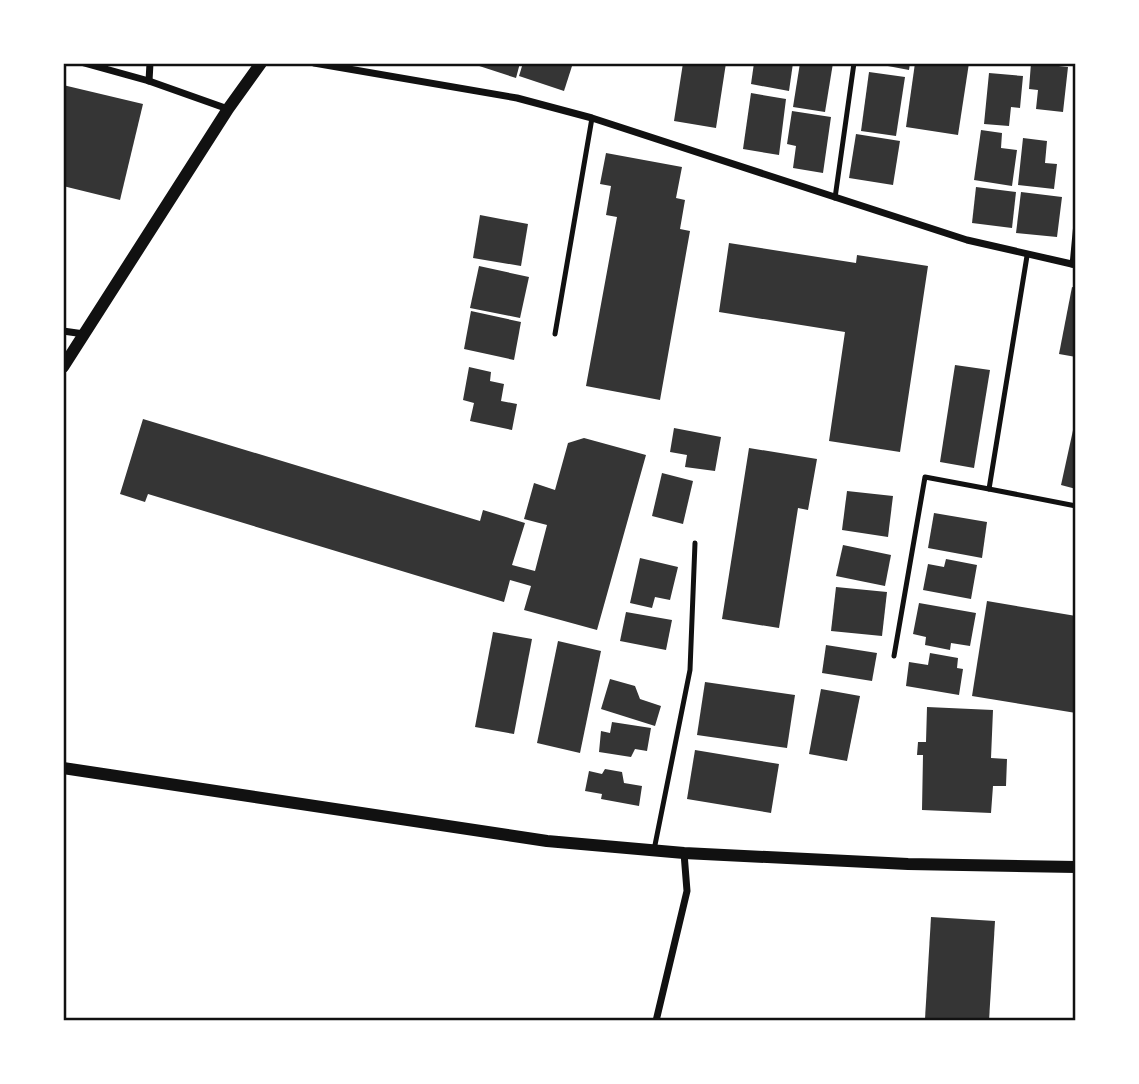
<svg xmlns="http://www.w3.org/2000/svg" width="1139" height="1084" viewBox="0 0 1139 1084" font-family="'Asap Condensed',sans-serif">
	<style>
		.building { fill: #353535 }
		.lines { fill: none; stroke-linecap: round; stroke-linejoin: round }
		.service { stroke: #111; stroke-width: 5 }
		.minor { stroke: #111; stroke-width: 7 }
		.tertiary { stroke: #111; stroke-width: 12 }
		.neatline { fill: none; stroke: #111; stroke-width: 2.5 }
	</style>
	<rect width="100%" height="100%" fill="#fff"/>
	<!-- building -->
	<g class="building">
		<path d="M470,63H520L516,78Z"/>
		<path d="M523,63H573L564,91L519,76Z"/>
		<path d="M683,63H726L716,128L674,121Z"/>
		<path d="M754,63H793L789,91L751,84Z"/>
		<path d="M800,63H833L825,112L793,107Z"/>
		<path d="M872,63H910L909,70Z"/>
		<path d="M915,63H969L958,135L906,127Z"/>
		<path d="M1031,63L1068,67L1063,112L1036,109L1038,90L1029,89Z"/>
		<path d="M869,72L905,77L896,136L861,131Z"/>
		<path d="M989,73L1023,76L1020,108L1011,107L1009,126L984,124Z"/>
		<path d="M63,85L143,104L120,200L63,186Z"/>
		<path d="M751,93L786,99L779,155L743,149Z"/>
		<path d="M792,111L831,117L823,173L793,168L796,146L787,144Z"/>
		<path d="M981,130L1002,133L1001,148L1017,150L1012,186L974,180Z"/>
		<path d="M856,134L900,141L893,185L849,178Z"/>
		<path d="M1023,138L1047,141L1045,163L1057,164L1054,189L1018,185Z"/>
		<path d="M606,153L682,167L676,198L685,200L680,229L690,231L660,400L586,386L617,217L606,215L611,186L600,184Z"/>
		<path d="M976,187L1016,192L1012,228L972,223Z"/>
		<path d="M1021,192L1062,197L1057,237L1016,233Z"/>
		<path d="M480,215L528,224L521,266L473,258Z"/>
		<path d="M729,243L856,263L857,255L928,266L900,452L829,441L845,332L719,312Z"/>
		<path d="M479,266L529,277L520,318L470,308Z"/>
		<path d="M1072,287L1076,288V357L1059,354Z"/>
		<path d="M471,311L521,322L514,360L464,349Z"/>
		<path d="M955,365L990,370L974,468L940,462Z"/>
		<path d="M469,367L491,372L490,381L504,384L501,401L517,404L512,430L470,421L474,403L463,400Z"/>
		<path d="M143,419L480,521L483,510L525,523L512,565L535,571L547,525L524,519L534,483L555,490L568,443L584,438L646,455L597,630L524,610L531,586L510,580L504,602L148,494L145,502L120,494Z"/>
		<path d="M1075,421H1076V489L1061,485Z"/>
		<path d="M674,428L721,437L715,471L685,467L687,455L670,452Z"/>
		<path d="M749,448L817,459L808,510L798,508L779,628L722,619Z"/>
		<path d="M662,473L693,481L683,524L652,516Z"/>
		<path d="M847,491L893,496L888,537L842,530Z"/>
		<path d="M934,513L987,522L982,558L928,548Z"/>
		<path d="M843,545L891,555L885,586L836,576Z"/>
		<path d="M640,558L678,567L670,600L655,597L652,608L630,603Z"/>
		<path d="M946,559L977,565L971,599L923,590L928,564L944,567Z"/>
		<path d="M836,587L887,592L882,636L831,631Z"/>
		<path d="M987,601L1076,616V713L972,696Z"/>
		<path d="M919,603L976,613L970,646L951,643L950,650L925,645L926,637L913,634Z"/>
		<path d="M626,612L672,620L666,650L620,641Z"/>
		<path d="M493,632L532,639L514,734L475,727Z"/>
		<path d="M558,641L601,651L580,753L537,743Z"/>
		<path d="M826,645L877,653L872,681L822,673Z"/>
		<path d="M930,653L958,658L957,668L963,669L959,695L906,686L909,662L928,665Z"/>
		<path d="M610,679L635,686L640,699L661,706L655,726L601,709Z"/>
		<path d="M705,682L795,695L787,748L697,735Z"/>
		<path d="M821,689L860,696L847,761L809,754Z"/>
		<path d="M927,707L993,710L991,758L1007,759L1006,786H993L991,813L922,810L923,755H917L918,742H926Z"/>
		<path d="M612,722L651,728L647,751L635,749L631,757L599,752L601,731L610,733Z"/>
		<path d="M695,750L779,764L771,813L687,799Z"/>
		<path d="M605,769L622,772L624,783L642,786L639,806L601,799L602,794L585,791L589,771L602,774Z"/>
		<path d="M931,917L995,921L989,1021L925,1019Z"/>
	</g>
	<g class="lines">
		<!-- service -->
		<g class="service">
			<path d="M835,198L854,63"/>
			<path d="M1027,256L989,489L1076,506"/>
			<path d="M1072,265L1076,223"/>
			<path d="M555,334L592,118"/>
			<path d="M894,656L925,477L989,489"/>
			<path d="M654,850L690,670L695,543"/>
		</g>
		<!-- minor -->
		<g class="minor">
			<path d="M84,63L149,81L228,109"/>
			<path d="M314,63L517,98L592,118L967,240L1076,265"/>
			<path d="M149,81L150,63"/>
			<path d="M63,331L84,334"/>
			<path d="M656,1021L687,891L684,853"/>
		</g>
		<!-- tertiary -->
		<g class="tertiary">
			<path d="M63,367L228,109L261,63"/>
			<path d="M63,768L547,841L684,853L908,864L1076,867"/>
		</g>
	</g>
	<!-- border -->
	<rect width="1139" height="1084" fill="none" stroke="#ffffff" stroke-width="130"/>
	<rect x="65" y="65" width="1009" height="954" class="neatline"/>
</svg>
